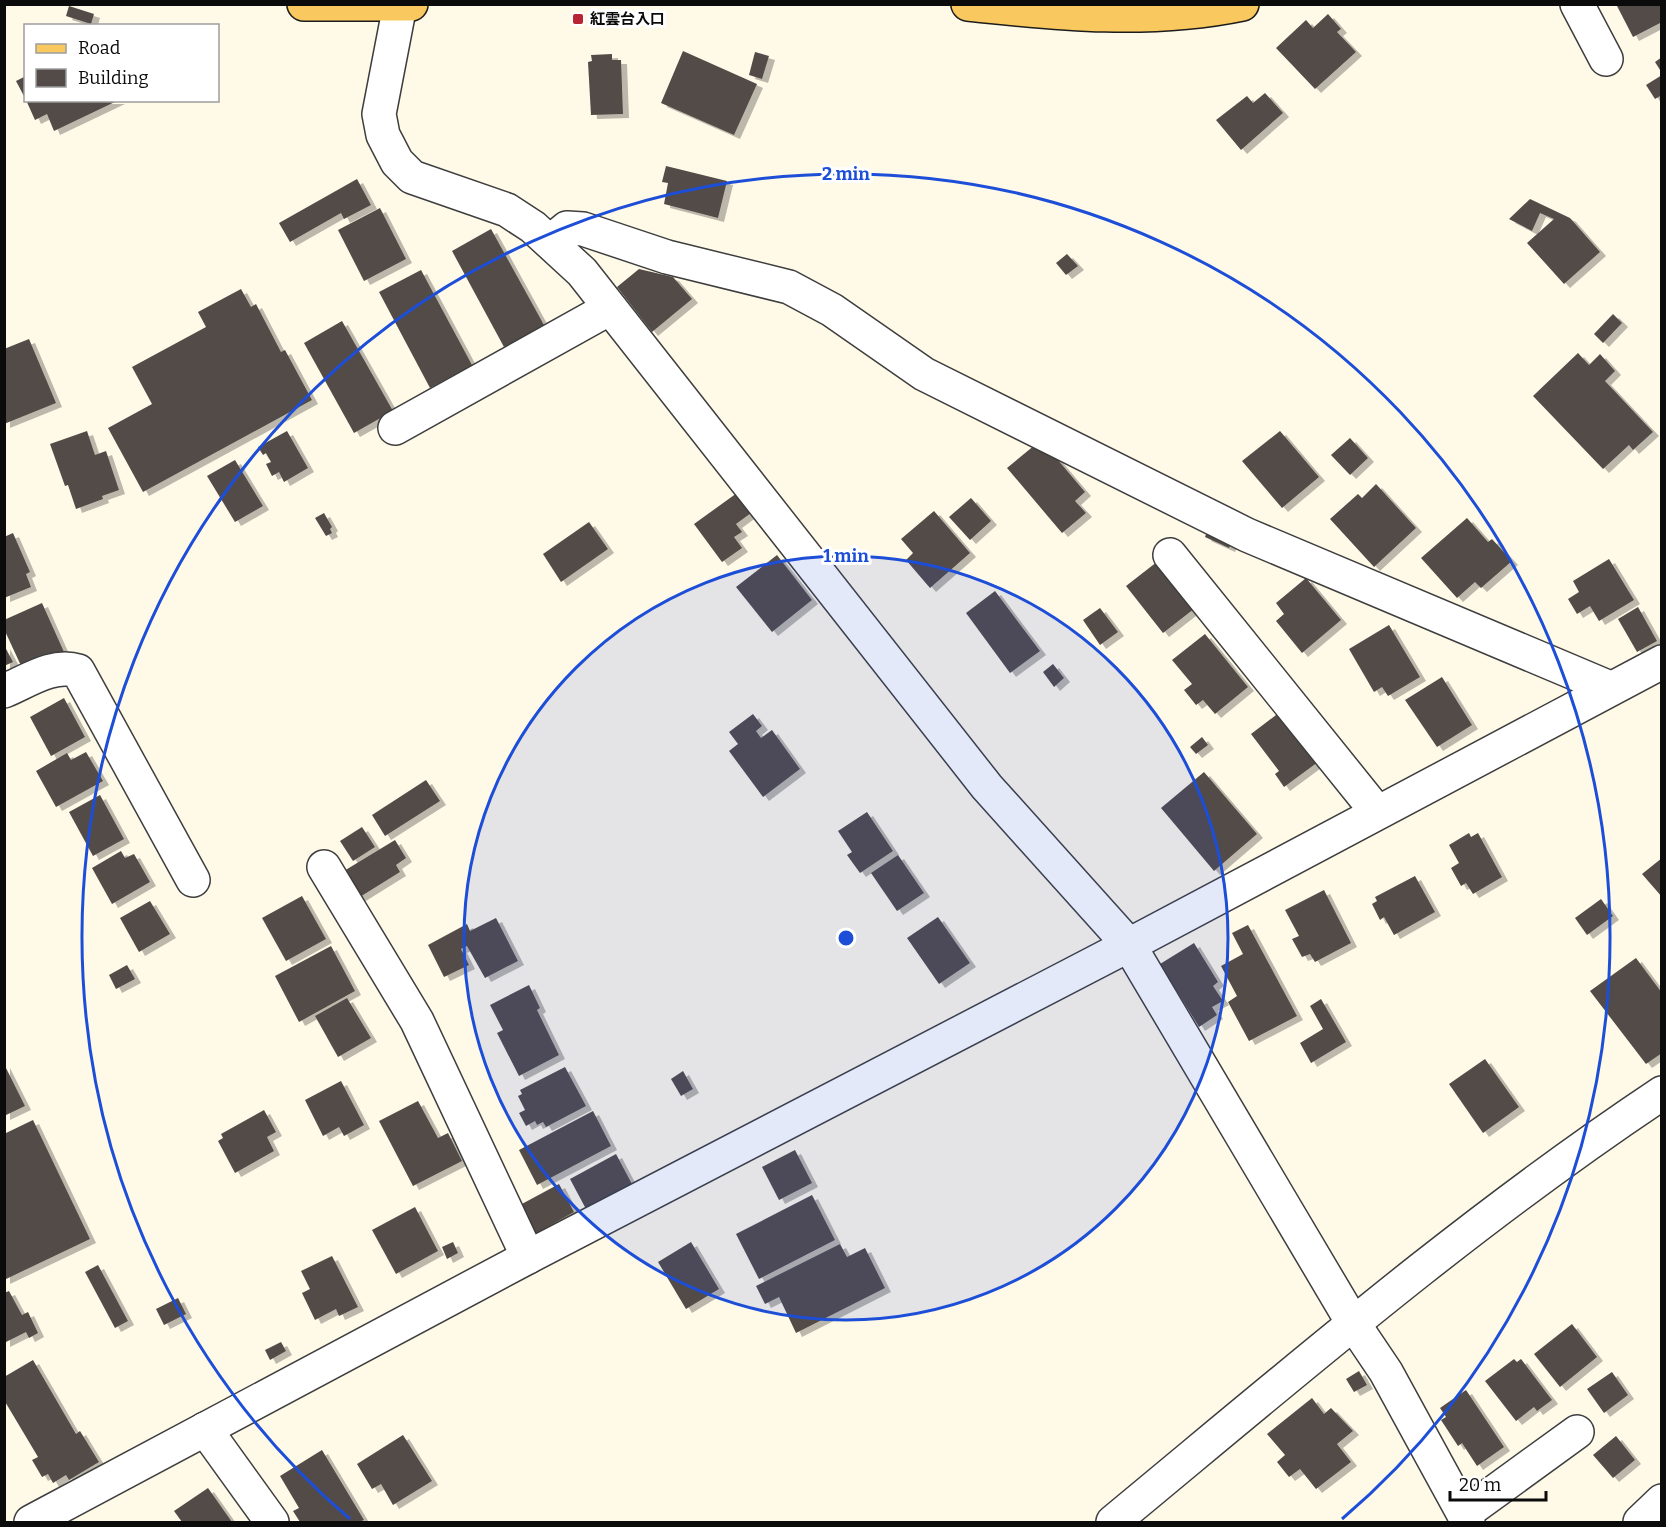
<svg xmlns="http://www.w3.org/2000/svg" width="1666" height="1527" viewBox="0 0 1666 1527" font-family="Bitter,'Noto Sans JP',serif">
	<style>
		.building { fill: #534b47; filter: url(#shadow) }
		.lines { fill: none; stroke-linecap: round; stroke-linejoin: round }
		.minor-casing { stroke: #3e3e3e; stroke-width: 36 }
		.major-casing { stroke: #1c1c1c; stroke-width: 36 }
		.minor { stroke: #fff; stroke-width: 33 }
		.major { stroke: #f9c95f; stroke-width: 33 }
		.ring { fill: none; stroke: #1d4ed8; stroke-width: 3 }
		.poi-dot { fill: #b92434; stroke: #fff; stroke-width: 2 }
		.labels { text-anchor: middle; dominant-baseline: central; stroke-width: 6; stroke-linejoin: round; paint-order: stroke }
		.poi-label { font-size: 15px; font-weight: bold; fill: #0b0b0b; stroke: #fff; text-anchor: start }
		.centre { fill: #1d4ed8; stroke: #fff; stroke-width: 3 }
		.ring-label { font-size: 18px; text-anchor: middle; font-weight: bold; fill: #1d4ed8; stroke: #fff; stroke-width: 6; stroke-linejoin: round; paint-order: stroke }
	</style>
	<defs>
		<filter id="shadow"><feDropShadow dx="6" dy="4" stdDeviation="0" flood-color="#0004"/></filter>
	</defs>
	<rect width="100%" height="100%" fill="#fff9e8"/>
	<!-- building -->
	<g class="building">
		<path d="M1616,4H1662V22L1633,37Z"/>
		<path d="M69,6L94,14L91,24L66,16Z"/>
		<path d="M1328,14L1341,29L1337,32L1356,52L1315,89L1276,48L1306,20L1313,28Z"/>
		<path d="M683,51L757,84L734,135L661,103Z"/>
		<path d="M755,52L769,56L762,79L749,75Z"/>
		<path d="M612,54V60H621L623,114L591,115L588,62L592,61L591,55Z"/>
		<path d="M1662,57V73L1655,62Z"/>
		<path d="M1662,75V95L1655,99L1646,85Z"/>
		<path d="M26,76V100L16,81Z"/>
		<path d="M1265,93L1283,113L1241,150L1216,120L1247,96L1253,103Z"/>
		<path d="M26,100H119L54,131L47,114L35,120Z"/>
		<path d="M666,166L727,181L718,218L664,204L668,183L662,182Z"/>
		<path d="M357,179L371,205L344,219L341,213L290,242L279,223Z"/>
		<path d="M1530,199L1570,218L1600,252L1564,284L1527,243L1554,219L1540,213L1532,231L1509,219Z"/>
		<path d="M380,208L406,259L364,281L338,230Z"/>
		<path d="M491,229L544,325L504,347L452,251Z"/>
		<path d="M1067,254L1078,266L1066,275L1056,263Z"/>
		<path d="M639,269L673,277L692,299L652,332L617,287Z"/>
		<path d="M421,270L472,365L430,388L379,292Z"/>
		<path d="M241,289L251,307L256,304L281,352L285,350L312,400L143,492L108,428L152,404L132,367L206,327L198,312Z"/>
		<path d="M1613,314L1622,323L1603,343L1594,334Z"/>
		<path d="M342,321L393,411L354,433L304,343Z"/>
		<path d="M29,339L56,403L4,424V349Z"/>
		<path d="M1578,353L1589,365L1600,354L1615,371L1605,381L1653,432L1633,450L1629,445L1603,469L1533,396Z"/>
		<path d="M87,431L95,455L106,451L119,490L102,496L103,499L76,509L68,485L65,486L50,444Z"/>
		<path d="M287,431L308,468L284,482L279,472L272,476L266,464L271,462L266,453L263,455L258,447Z"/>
		<path d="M1280,431L1319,477L1282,508L1242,461Z"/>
		<path d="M1350,438L1368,458L1350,475L1331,455Z"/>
		<path d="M1041,440L1085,492L1075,501L1086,513L1062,533L1007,468Z"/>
		<path d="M235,460L263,506L235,522L207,476Z"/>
		<path d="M1376,484L1416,528L1374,567L1330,519L1358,494L1362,498Z"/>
		<path d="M737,493L751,513L736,524L742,532L734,537L742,548L722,562L694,524Z"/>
		<path d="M971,498L991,521L970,540L949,517Z"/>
		<path d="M934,511L970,553L930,588L906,560L913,553L901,539Z"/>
		<path d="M324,513L332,527L330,529L332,533L326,536L315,518Z"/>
		<path d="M1467,518L1488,542L1492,539L1512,561L1481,588L1475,582L1457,598L1421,558Z"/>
		<path d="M589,522L608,549L561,582L543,554Z"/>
		<path d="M1208,529L1233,540L1229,548L1205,537Z"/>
		<path d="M13,533L30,572L26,574L31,587L4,598V537Z"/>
		<path d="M777,555L812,600L772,632L736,587Z"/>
		<path d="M1162,558L1199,605L1163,633L1126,586Z"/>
		<path d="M1609,559L1634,600L1599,621L1590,606L1577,614L1568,599L1579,592L1573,581Z"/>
		<path d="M1306,578L1341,620L1302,653L1276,621L1284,614L1276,603Z"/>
		<path d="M995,591L1040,651L1010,673L966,613Z"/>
		<path d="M42,603L64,652L23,670L4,629V620Z"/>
		<path d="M1638,607L1657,641L1637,652L1618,619Z"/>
		<path d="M1100,608L1118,632L1100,645L1083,620Z"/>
		<path d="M1389,625L1420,677L1388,696L1382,687L1374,692L1349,649Z"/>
		<path d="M1205,634L1248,687L1215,714L1203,700L1196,705L1184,690L1192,684L1172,660Z"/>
		<path d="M4,645L13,662L4,666Z"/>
		<path d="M1053,664L1064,678L1054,687L1043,672Z"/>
		<path d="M1442,677L1472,725L1437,747L1405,700Z"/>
		<path d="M64,698L85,737L51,756L30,717Z"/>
		<path d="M1280,712L1318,762L1284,787L1275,774L1279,771L1251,734Z"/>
		<path d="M753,714L762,726L756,731L761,738L772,730L800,769L763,797L729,751L738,744L729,732Z"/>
		<path d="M1202,737L1208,745L1196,754L1190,747Z"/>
		<path d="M86,752L103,781L56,807L36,771L67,753L71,760Z"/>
		<path d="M1204,772L1257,834L1214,871L1161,808Z"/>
		<path d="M426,780L440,801L385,836L372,815Z"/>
		<path d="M100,795L124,839L93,856L69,812Z"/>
		<path d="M867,812L893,851L860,873L847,855L852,852L838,831Z"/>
		<path d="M362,827L375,847L353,861L340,841Z"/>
		<path d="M1469,833L1471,837L1478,833L1502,877L1473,894L1466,883L1461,886L1451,868L1459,863L1449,845Z"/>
		<path d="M395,840L406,858L396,865L400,872L355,900L339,874Z"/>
		<path d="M121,851L125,858L134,854L150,882L112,904L92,868Z"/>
		<path d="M898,855L924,893L897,911L871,873Z"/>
		<path d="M1662,858V897L1642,874Z"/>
		<path d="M1415,876L1435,912L1394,935L1384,917L1380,920L1372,904L1377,901L1375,897Z"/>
		<path d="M1324,890L1351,943L1315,962L1310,954L1302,957L1292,939L1299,936L1285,910Z"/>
		<path d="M302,896L326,939L286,961L262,918Z"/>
		<path d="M1601,899L1613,916L1587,935L1575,918Z"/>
		<path d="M150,901L170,934L139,952L120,918Z"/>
		<path d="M938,917L970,963L939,984L907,938Z"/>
		<path d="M496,918L518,961L485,978L467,946L461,949L469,965L444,977L428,945L467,924L470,931Z"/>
		<path d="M1248,925L1297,1016L1249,1041L1228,1002L1237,996L1221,966L1243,954L1232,933Z"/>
		<path d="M1194,943L1218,982L1213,986L1223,1001L1212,1007L1217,1015L1199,1027L1160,964Z"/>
		<path d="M331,946L355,991L299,1022L275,976Z"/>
		<path d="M1636,958L1662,993V1053L1646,1064L1590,991Z"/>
		<path d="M127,965L135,979L116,989L109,975Z"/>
		<path d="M529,985L540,1008L537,1010L559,1055L519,1076L497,1033L503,1030L490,1005Z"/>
		<path d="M347,998L371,1038L338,1057L315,1016Z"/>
		<path d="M1321,999L1346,1042L1311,1063L1300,1043L1323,1029L1310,1006Z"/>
		<path d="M1485,1059L1519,1107L1483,1133L1449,1084Z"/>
		<path d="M4,1064L25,1106L4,1116Z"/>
		<path d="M565,1067L586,1106L546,1127L543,1122L537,1125L535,1121L526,1126L519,1113L525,1110L518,1096L522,1094L520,1090Z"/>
		<path d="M683,1071L693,1089L681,1096L671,1079Z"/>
		<path d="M341,1081L364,1125L344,1136L339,1127L323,1136L305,1100Z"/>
		<path d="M418,1101L438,1138L448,1133L462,1161L413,1186L379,1121Z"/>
		<path d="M264,1110L276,1132L267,1137L274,1151L235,1173L218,1141L223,1138L221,1134Z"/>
		<path d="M593,1111L611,1146L537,1185L519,1150Z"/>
		<path d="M33,1120L90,1239L4,1280V1134Z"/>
		<path d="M795,1150L812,1183L779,1200L762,1167Z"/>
		<path d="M616,1154L632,1184L586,1209L570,1179Z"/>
		<path d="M559,1184L574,1212L535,1234L520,1205Z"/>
		<path d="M812,1195L835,1240L759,1279L736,1234Z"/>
		<path d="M415,1207L438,1251L396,1274L372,1230Z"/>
		<path d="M453,1242L458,1253L447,1259L442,1247Z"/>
		<path d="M691,1242L719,1289L686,1309L658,1262Z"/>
		<path d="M840,1244L847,1257L865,1248L885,1288L796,1333L779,1297L765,1304L756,1286Z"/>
		<path d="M332,1256L358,1307L339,1316L336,1309L315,1320L302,1293L310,1289L301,1271Z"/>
		<path d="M98,1265L128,1321L115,1328L85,1272Z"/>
		<path d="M9,1291L22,1315L28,1312L38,1333L29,1338L26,1332L4,1343V1293Z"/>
		<path d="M178,1298L186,1314L164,1325L156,1309Z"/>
		<path d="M1572,1324L1597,1357L1560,1387L1534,1354Z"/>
		<path d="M281,1342L286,1351L270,1360L265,1350Z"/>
		<path d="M1514,1359L1517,1362L1521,1359L1552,1400L1537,1411L1534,1407L1516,1421L1485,1381Z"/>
		<path d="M33,1360L76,1434L80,1431L99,1462L69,1480L66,1475L53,1483L48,1474L42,1477L32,1460L38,1457L4,1400V1377Z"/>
		<path d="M1359,1371L1367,1385L1354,1392L1346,1379Z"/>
		<path d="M1612,1372L1628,1395L1604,1413L1587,1389Z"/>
		<path d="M1466,1390L1504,1447L1477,1466L1462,1443L1458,1446L1441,1420L1446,1417L1440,1408Z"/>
		<path d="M1312,1398L1324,1414L1331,1408L1353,1431L1337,1444L1351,1462L1316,1489L1300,1469L1289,1477L1277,1462L1285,1455L1267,1434Z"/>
		<path d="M403,1435L432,1481L393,1505L381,1484L372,1489L357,1464Z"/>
		<path d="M1616,1436L1635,1460L1613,1478L1593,1455Z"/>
		<path d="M322,1450L364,1520L359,1522H300L293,1511L299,1508L280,1476Z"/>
		<path d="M208,1488L232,1522H182L174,1511Z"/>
	</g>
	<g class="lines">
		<defs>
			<g id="minor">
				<path d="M1577,4L1606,59"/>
				<path d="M400,5L379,114L383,135L397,162L412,177L507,210L533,227L582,272L987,787L1129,945L1353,1323L1386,1372L1468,1522"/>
				<path d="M550,242L567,228L583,229L667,257L789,287L832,310L924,374L1247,535L1610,688"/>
				<path d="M395,428L610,308"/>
				<path d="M1170,555L1377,812"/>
				<path d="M4,691C28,681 53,663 78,671L193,880"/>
				<path d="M324,867L417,1021L528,1257"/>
				<path d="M205,1429L272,1522"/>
				<path d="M1464,1514L1577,1432"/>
				<path d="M31,1522L528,1257L1129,945L1662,662"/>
				<path d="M1113,1522C1292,1374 1468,1222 1662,1093"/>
				<path d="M1640,1522L1662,1501"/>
			</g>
			<g id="major">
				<path d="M304,4H411"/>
				<path d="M968,4C1060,14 1150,23 1242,4"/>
			</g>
		</defs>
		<!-- minor casing -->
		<use href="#minor" class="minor-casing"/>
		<!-- major casing -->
		<use href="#major" class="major-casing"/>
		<!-- minor -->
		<use href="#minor" class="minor"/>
		<!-- major -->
		<use href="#major" class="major"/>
	</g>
	<!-- distance rings -->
	<circle cx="846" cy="938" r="382" fill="#1d4ed8" fill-opacity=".12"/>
	<g class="ring">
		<circle cx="846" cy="938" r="382"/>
		<path d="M350 1519A764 764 0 1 1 1342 1519"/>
	</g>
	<!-- markers -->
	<rect class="poi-dot" x="572" y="13" width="12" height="12" rx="3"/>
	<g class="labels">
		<!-- poi labels -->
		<g class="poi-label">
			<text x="590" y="19">紅雲台入口</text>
		</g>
	</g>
	<circle cx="846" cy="938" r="9" class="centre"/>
	<g class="ring-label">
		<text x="846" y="180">2 min</text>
		<text x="846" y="562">1 min</text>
	</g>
	<!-- border -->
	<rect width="1666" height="1527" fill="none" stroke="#0b0b0b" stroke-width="12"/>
	<!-- legend -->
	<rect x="24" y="24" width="195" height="78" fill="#ffffff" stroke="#9d9d9d" stroke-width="1.5"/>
	<rect x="36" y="44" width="30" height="9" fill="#f9c95f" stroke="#9d9d9d" stroke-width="1.5"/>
	<text x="78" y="54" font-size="18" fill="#0b0b0b">Road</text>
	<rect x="36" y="69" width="30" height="18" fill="#534b47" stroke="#9d9d9d" stroke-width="1.5"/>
	<text x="78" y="84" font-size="18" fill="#0b0b0b">Building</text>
	<!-- scale -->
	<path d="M1450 1491v9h96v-9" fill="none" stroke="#0b0b0b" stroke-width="3"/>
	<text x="1459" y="1491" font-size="18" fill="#0b0b0b" stroke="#ffffff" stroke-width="4.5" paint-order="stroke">20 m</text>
</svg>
